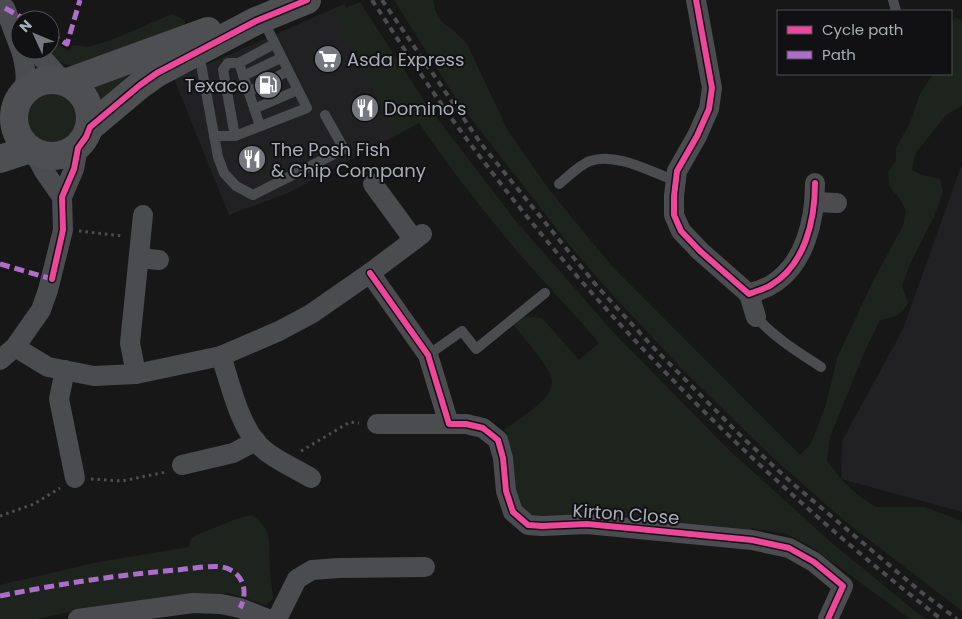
<svg xmlns="http://www.w3.org/2000/svg" width="962" height="619" viewBox="0 0 962 619" font-family="Poppins,sans-serif">
	<style>
		.built { fill: #212123 }
		.green { fill: #1d241e }
		.lines { fill: none; stroke-linecap: round; stroke-linejoin: round }
		.path { stroke: #4d4e52; stroke-width: 3; stroke-dasharray: 2.5 4; stroke-linecap: butt }
		.service { stroke: #4b4c50; stroke-width: 10 }
		.minor { stroke: #4b4c50; stroke-width: 20 }
		.primary { stroke: #4d4f52; stroke-width: 28 }
		.rail { stroke: #4b4c4f; stroke-width: 4; stroke-dasharray: 6 5; stroke-linecap: butt }
		.quiet { stroke: #b06ccc; stroke-width: 5; stroke-dasharray: 10 5; stroke-linecap: butt }
		.cycleway-casing { stroke: #111113; stroke-width: 9 }
		.cycleway { stroke: #ed469a; stroke-width: 6 }
		.labels { text-anchor: middle; dominant-baseline: central; stroke-width: 4; stroke-linejoin: round; paint-order: stroke }
		.poi-label { font-size: 18px; fill: #a8adb8; stroke: #111113; text-anchor: start }
		.street-label { font-size: 18px; fill: #a8adb8; stroke: #111113 }
	</style>
	<rect width="100%" height="100%" fill="#171717"/>
	<!-- built -->
	<g class="built">
		<path d="M344,4L419,123L288,193L229,215L174,79Z"/>
		<path d="M962,164V512L841,479L842,441L903,329Z"/>
	</g>
	<!-- green -->
	<g class="green">
		<path d="M394,0H433L435,10L442,22L454,31L467,44L508,131L551,192L611,265L800,455L810,445L815,434L826,404L837,358L875,277L903,226L906,211L900,199L889,186L888,172L896,161V148L909,125L920,94L933,74H951V25L955,17L962,21V106L947,114L915,154L912,170C921,176 929,176 940,179L943,192L934,217L910,264L902,286L908,302C903,315 893,318 880,320L864,353L830,437L827,461L841,479L859,496L876,507H925L962,521V611L846,522L772,457L680,367L610,292L570,246L456,99Z"/>
		<path d="M360,2L425,102L515,220L613,332L728,449L833,544L925,619H910L810,546L787,534L751,528L752,540L528,525L498,442L509,434L504,430C517,420 531,412 542,401C548,396 552,388 552,380C551,368 522,336 514,325L524,316L542,318L579,360L599,343C577,316 553,292 530,266C490,220 453,173 419,123L397,135L369,85L366,76L333,13Z"/>
		<path d="M172,14L185,20L184,27L80,65C64,67 56,61 45,50H50V40L69,51L73,45L87,47L109,41Z"/>
		<path d="M125,72L129,84L99,104L90,87Z"/>
		<circle cx="52" cy="118" r="26"/>
		<path d="M252,515C273,530 268,540 270,563C270,575 272,587 273,599L266,605L229,593L135,601L92,607L37,619H0V585L98,562L188,547L191,539L196,535L239,518Z"/>
	</g>
	<g class="lines">
		<!-- path -->
		<g class="path">
			<path d="M79,231L123,236"/>
			<path d="M301,451L350,422L359,423"/>
			<path d="M91,479L122,481L166,472"/>
			<path d="M0,516L34,504L60,488"/>
		</g>
		<!-- service -->
		<g class="service">
			<path d="M893,0L896,11"/>
			<path d="M199,53L218,157L224,173L236,186L253,195L344,149L325,115"/>
			<path d="M239,63L260,126"/>
			<path d="M243,76L281,58"/>
			<path d="M248,92L288,71"/>
			<path d="M254,109L298,90"/>
			<path d="M214,136H235L307,108L263,20"/>
			<path d="M235,136L223,70L228,63H239L274,44"/>
			<path d="M559,184C568,177 579,165 590,161C616,152 651,172 676,181"/>
			<path d="M756,317C775,338 798,352 821,367"/>
			<path d="M428,355L462,331L476,349L545,293"/>
		</g>
		<!-- minor -->
		<g class="minor">
			<path d="M696,0L712,88L709,109L697,136L677,171L674,196V215L681,231L700,251L749,294C756,291 765,289 771,285C805,265 815,220 815,183"/>
			<path d="M5,8L20,48"/>
			<path d="M21,50C25,65 28,79 23,93"/>
			<path d="M35,50L63,81"/>
			<path d="M34,152L44,171L62,197"/>
			<path d="M373,184L414,240"/>
			<path d="M815,202L837,203"/>
			<path d="M139,258L159,260"/>
			<path d="M370,273L428,355L449,424H466L483,428L498,440L503,458L506,491L513,512L528,525L542,526L587,524L752,540L789,548L814,562L843,586L828,619"/>
			<path d="M749,294L756,317"/>
			<path d="M15,347L48,367L94,376L136,374L221,356L279,331L311,314L370,273L422,234"/>
			<path d="M221,356C230,383 238,420 256,442C270,458 293,467 311,478"/>
			<path d="M0,360L15,347L41,310L48,290L63,230L62,197L74,169L78,148"/>
			<path d="M65,370L59,399L75,478"/>
			<path d="M136,374L130,343L143,215"/>
			<path d="M377,424H449"/>
			<path d="M182,465L233,453L256,441"/>
			<path d="M78,619L193,603L221,604L240,608L268,619"/>
			<path d="M277,619L297,579L312,570L339,568L425,567"/>
		</g>
		<!-- primary -->
		<g class="primary">
			<circle cx="52" cy="118" r="38"/>
			<path d="M68,82L208,31"/>
			<path d="M90,127L140,85L157,73L256,21L307,0"/>
			<path d="M0,159L30,149"/>
		</g>
		<!-- rail -->
		<g class="rail">
			<path d="M372,0C401,44 429,88 460,130C596,315 760,478 941,619"/>
			<path d="M382,0L482,145L596,285L651,345L742,437L792,483L921,592L957,619"/>
		</g>
		<!-- quiet -->
		<g class="quiet">
			<path d="M5,8L26,20"/>
			<path d="M50,34L67,44L80,0"/>
			<path d="M0,264L52,279"/>
			<path d="M0,596C59,584 117,575 177,570C188,569 212,565 222,567C243,571 249,591 240,608"/>
		</g>
		<defs>
			<g id="cycleway">
				<path d="M696,0L712,88L709,109L697,136L677,171L674,196V215L681,231L700,251L749,294C756,291 765,289 771,285C805,265 815,220 815,183"/>
				<path d="M370,273L428,355L449,424H466L483,428L498,440L503,458L506,491L513,512L528,525L542,526L587,524L752,540L789,548L814,562L843,586L828,619"/>
				<path d="M52,279L63,230L62,197L74,169L78,148L86,137L90,127L140,85L157,73L256,21L307,0"/>
			</g>
		</defs>
		<!-- cycleway casing -->
		<use href="#cycleway" class="cycleway-casing"/>
		<!-- cycleway -->
		<use href="#cycleway" class="cycleway"/>
	</g>
	<!-- icons -->
	<defs>
		<symbol id="supermarket-disc" viewBox="-11 -11 22 22"><circle r="9.5" fill="#757880" stroke="#111113"/><path d="M-6-5.5h2.5l.6 2H6L4.5 2H-2.5L-4.4-4H-6ZM-1.5 3.2a1.3 1.3 0 1 0 .1 0ZM3 3.2a1.3 1.3 0 1 0 .1 0Z" fill="#fff"/></symbol>
		<symbol id="fuel-disc" viewBox="-11 -11 22 22"><circle r="9.5" fill="#757880" stroke="#111113"/><path d="M-5.5-6h7V0h2V4h1.3V-2.5L3-4.5l.8-.8L6-3V5H2.5V1h-1V6h-7ZM-4.2-4.7v3.2H.2V-4.7Z" fill="#fff"/></symbol>
		<symbol id="restaurant-disc" viewBox="-11 -11 22 22"><circle r="9.5" fill="#757880" stroke="#111113"/><path d="M-5-6h1v4h1v-4h1v4h1v-4h1v5L-1.5 .5V6h-2V.5L-5-1ZM5-6V6H3V1.5H1.5Q1.5-4 5-6Z" fill="#fff"/></symbol>
	</defs>
	<g fill-rule="evenodd">
		<use href="#supermarket-disc" x="312" y="43" width="32" height="32"/>
		<use href="#fuel-disc" x="252" y="69" width="32" height="32"/>
		<use href="#restaurant-disc" x="349" y="92" width="32" height="32"/>
		<use href="#restaurant-disc" x="236" y="143" width="32" height="32"/>
	</g>
	<g class="labels">
		<!-- poi labels -->
		<g class="poi-label">
			<text x="347" y="59">Asda Express</text>
			<text x="249" y="85" text-anchor="end">Texaco</text>
			<text x="384" y="108">Domino's</text>
			<text x="271" y="149">The Posh Fish<tspan x="271" dy="21">&amp; Chip Company</tspan></text>
		</g>
		<!-- street labels -->
		<g class="street-label">
			<text transform="translate(626 514) rotate(4)">Kirton Close</text>
		</g>
	</g>
	<!-- legend -->
	<rect x="777" y="10" width="175" height="65" fill="#111113" stroke="#4d4f55"/>
	<rect x="787" y="26" width="25" height="8" fill="#ed469a" stroke="#4d4f55"/>
	<text x="822" y="35" font-size="15" fill="#a8adb8">Cycle path</text>
	<rect x="787" y="51" width="25" height="8" fill="#b06ccc" stroke="#4d4f55"/>
	<text x="822" y="60" font-size="15" fill="#a8adb8">Path</text>
	<!-- north arrow -->
	<g transform="translate(35 35) rotate(314)"><circle r="24" fill="#111113" stroke="#4d4f55"/>
	<path d="M0-4L9 19L0 12L-9 19Z" fill="#757880"/>
	<text y="-8" font-size="14" font-weight="bold" text-anchor="middle" fill="#a8adb8">N</text>
	</g>
</svg>
